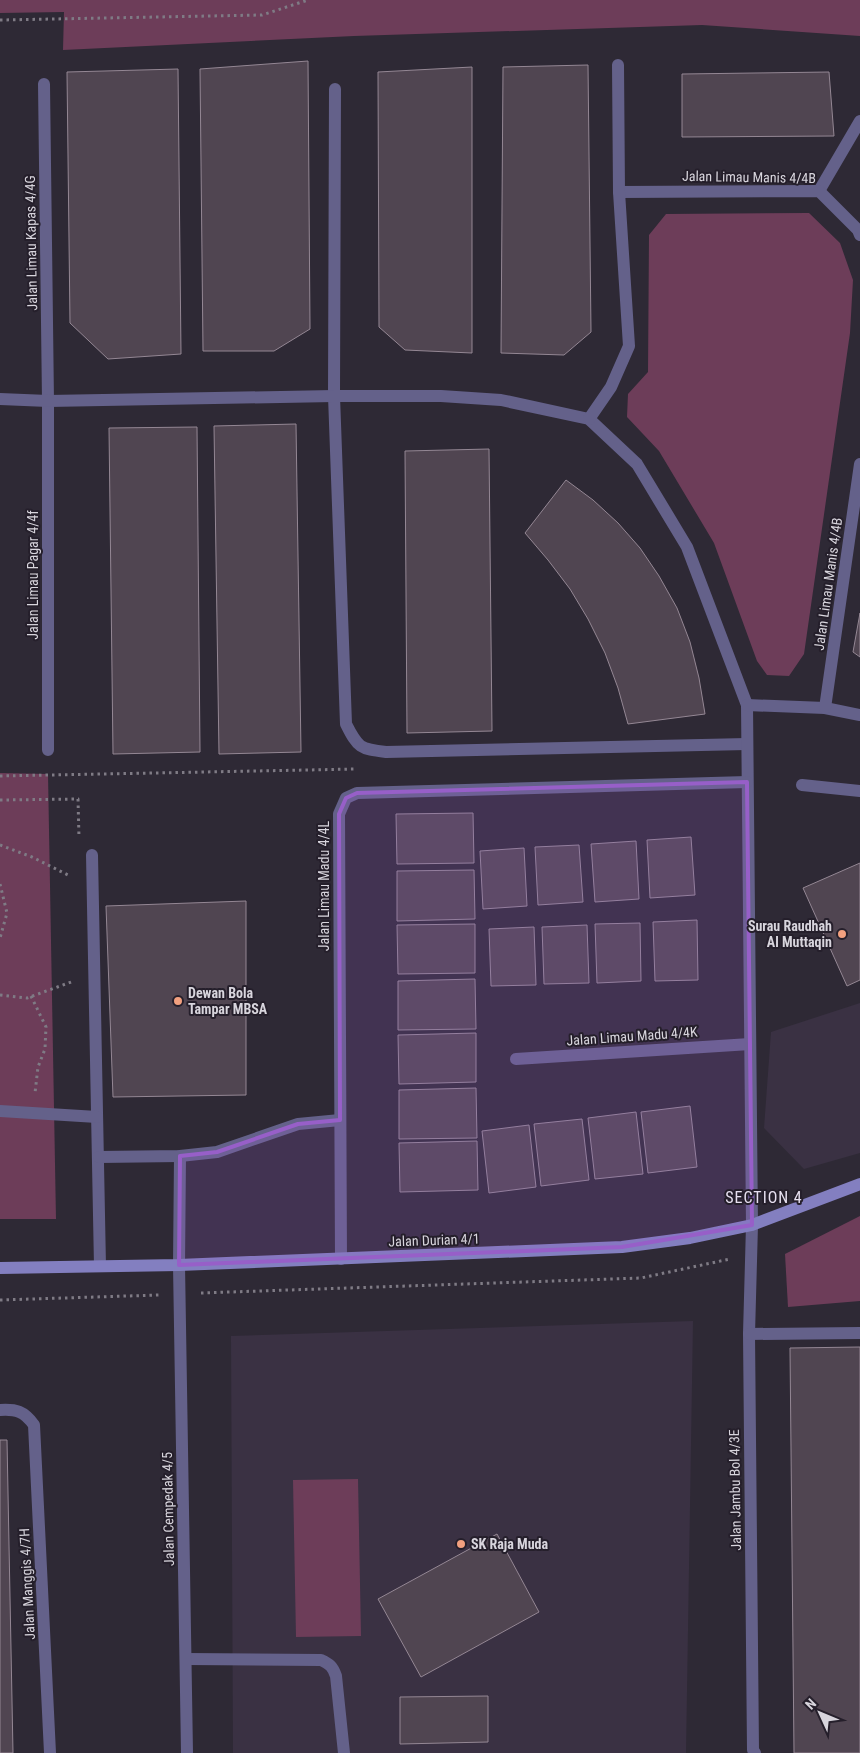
<svg xmlns="http://www.w3.org/2000/svg" width="860" height="1753" viewBox="0 0 860 1753" font-family="'Roboto Condensed',sans-serif">
	<style>
		.built { fill: #3a3143 }
		.green { fill: #6d3d59 }
		.building { fill: #504551; stroke: #948794 }
		.lines { fill: none; stroke-linecap: round; stroke-linejoin: round }
		.path { stroke: #7f7b85; stroke-width: 3; stroke-dasharray: 2.5 4; stroke-linecap: butt }
		.lane { stroke: #64618a; stroke-width: 12 }
		.street { stroke: #64618a; stroke-width: 12 }
		.secondary { stroke: #837fc0; stroke-width: 12 }
		.marked { fill: #975fc8; fill-opacity: 0.2; stroke: #975fc8; stroke-width: 4; stroke-linejoin: round }
		.poi-dot { fill: #f2a07f; stroke: #251f2b; stroke-width: 2 }
		.labels { text-anchor: middle; dominant-baseline: central; stroke-width: 4; stroke-linejoin: round; paint-order: stroke }
		.street-label { font-size: 14px; fill: #d8d5dd; stroke: #251f2b }
		.poi-label { font-size: 14px; font-weight: bold; fill: #d8d5dd; stroke: #251f2b; text-anchor: start }
		.quarter-label { font-size: 16px; letter-spacing: 1px; fill: #e7e0f0; stroke: #251f2b }
	</style>
	<rect width="100%" height="100%" fill="#2e2935"/>
	<!-- built -->
	<g class="built">
		<path d="M860,1003V1153L804,1169L764,1128L771,1032Z"/>
		<path d="M693,1321L686,1753H233L231,1336Z"/>
	</g>
	<!-- green -->
	<g class="green">
		<path d="M0,0H860V36L702,25L354,36L63,50L64,12L0,13Z"/>
		<path d="M809,213L840,243L853,280L850,333L804,654L789,676L767,675L757,661L714,543L659,451L627,417L628,394L648,372L649,235L666,214Z"/>
		<path d="M0,773L48,774L56,1219H0Z"/>
		<path d="M860,1216V1301L788,1307L785,1254Z"/>
		<path d="M358,1479L361,1636L296,1637L293,1480Z"/>
	</g>
	<!-- building -->
	<g class="building">
		<path d="M308,61L310,329L274,351H203L200,69Z"/>
		<path d="M588,65L591,332L564,355L501,353L503,67Z"/>
		<path d="M472,67V353L405,350L379,327L378,72Z"/>
		<path d="M178,69L181,354L108,359L70,323L67,72Z"/>
		<path d="M829,72L834,136L682,137V74Z"/>
		<path d="M296,424L301,752L219,754L214,426Z"/>
		<path d="M197,427L200,752L113,754L109,428Z"/>
		<path d="M489,449L492,731L407,733L405,451Z"/>
		<path d="M566,480L593,500L618,523L640,548L659,576L677,608L690,642L699,678L705,714L628,724L618,688L605,653L588,619L570,589L548,560L525,533Z"/>
		<path d="M860,613V657L853,652Z"/>
		<path d="M473,813L474,863L397,864L396,814Z"/>
		<path d="M691,837L695,895L650,898L647,840Z"/>
		<path d="M636,841L639,899L595,902L591,844Z"/>
		<path d="M579,845L583,902L538,905L535,847Z"/>
		<path d="M524,848L527,906L483,909L480,851Z"/>
		<path d="M860,863V980L847,986L803,888Z"/>
		<path d="M474,870L475,919L397,921V871Z"/>
		<path d="M246,901V1095L113,1097L106,906Z"/>
		<path d="M697,920L698,980L655,981L653,922Z"/>
		<path d="M640,923L641,981L597,983L595,924Z"/>
		<path d="M475,924V973L398,974L397,925Z"/>
		<path d="M587,925L589,983L544,984L542,927Z"/>
		<path d="M534,927L536,985L491,986L489,929Z"/>
		<path d="M475,979L476,1029L398,1030V981Z"/>
		<path d="M476,1033V1082L399,1084L398,1035Z"/>
		<path d="M476,1088L477,1138L399,1139V1090Z"/>
		<path d="M690,1106L697,1167L648,1173L641,1112Z"/>
		<path d="M636,1112L643,1174L595,1179L588,1118Z"/>
		<path d="M582,1119L589,1180L541,1186L534,1124Z"/>
		<path d="M529,1125L536,1187L489,1193L482,1131Z"/>
		<path d="M477,1141L478,1190L400,1192L399,1143Z"/>
		<path d="M860,1347V1753H794L790,1348Z"/>
		<path d="M0,1440H7L13,1753H0Z"/>
		<path d="M497,1534L539,1612L421,1677L378,1599Z"/>
		<path d="M488,1696V1742L400,1744V1697Z"/>
	</g>
	<g class="lines">
		<!-- path -->
		<g class="path">
			<path d="M0,20L262,15L308,0"/>
			<path d="M0,776L357,769"/>
			<path d="M0,800L78,799L79,838"/>
			<path d="M0,845L32,857L70,876"/>
			<path d="M0,884L7,913L0,938"/>
			<path d="M0,995L27,998L74,981"/>
			<path d="M31,996L46,1027L45,1049L38,1067L35,1093"/>
			<path d="M201,1293L641,1278L730,1259"/>
			<path d="M0,1300L159,1295"/>
		</g>
		<!-- lane -->
		<g class="lane">
			<path d="M802,785L860,791"/>
			<path d="M186,1659L321,1660C330,1664 333,1667 336,1676L344,1753"/>
		</g>
		<!-- street -->
		<g class="street">
			<path d="M44,84L48,401V750"/>
			<path d="M335,89L334,396L346,724C358,748 360,749 386,752L747,744"/>
			<path d="M819,191L860,121"/>
			<path d="M619,192L819,191L858,230L860,235"/>
			<path d="M0,399L48,401L334,396H441L501,400L589,419L637,464L687,547L747,705L752,1225L749,1334L753,1750L755,1753"/>
			<path d="M589,419L611,387L629,346L619,192L618,65"/>
			<path d="M747,705L825,708L860,715"/>
			<path d="M825,708L860,464"/>
			<path d="M92,855L100,1266"/>
			<path d="M516,1059L750,1044"/>
			<path d="M0,1111L97,1117"/>
			<path d="M180,1156L179,1265L187,1753"/>
			<path d="M99,1157L180,1156L217,1152L298,1124L340,1120"/>
			<path d="M341,1259L339,814L346,798L357,793L747,782"/>
			<path d="M749,1334L860,1333"/>
			<path d="M0,1410C16,1409 24,1411 34,1425L50,1753"/>
		</g>
		<!-- secondary -->
		<path class="secondary" d="M0,1268L179,1265L622,1247L690,1238L752,1225L860,1184"/>
	</g>
	<!-- marked area -->
	<path class="marked" d="M747,782L752,1225L622,1247L179,1265L180,1156L217,1152L298,1124L340,1120L339,814L346,798L357,793Z"/>
	<!-- markers -->
	<g class="poi-dot">
		<circle cx="842" cy="934" r="5"/>
		<circle cx="178" cy="1001" r="5"/>
		<circle cx="461" cy="1544" r="5"/>
	</g>
	<g class="labels">
		<!-- street labels -->
		<g class="street-label">
			<text transform="translate(749 177) rotate(1)">Jalan Limau Manis 4/4B</text>
			<text transform="translate(31 243) rotate(-91)">Jalan Limau Kapas 4/4G</text>
			<text transform="translate(33 575) rotate(-90)">Jalan Limau Pagar 4/4f</text>
			<text transform="translate(828 584) rotate(-82)">Jalan Limau Manis 4/4B</text>
			<text transform="translate(324 886) rotate(-90)">Jalan Limau Madu 4/4L</text>
			<text transform="translate(632 1036) rotate(-4)">Jalan Limau Madu 4/4K</text>
			<text transform="translate(434 1240) rotate(-2)">Jalan Durian 4/1</text>
			<text transform="translate(735 1490) rotate(-91)">Jalan Jambu Bol 4/3E</text>
			<text transform="translate(168 1509) rotate(-91)">Jalan Cempedak 4/5</text>
			<text transform="translate(27 1584) rotate(-93)">Jalan Manggis 4/7H</text>
		</g>
		<!-- poi labels -->
		<g class="poi-label">
			<text x="832" y="926" text-anchor="end">Surau Raudhah<tspan x="832" dy="16">Al Muttaqin</tspan></text>
			<text x="188" y="993">Dewan Bola<tspan x="188" dy="16">Tampar MBSA</tspan></text>
			<text x="471" y="1544">SK Raja Muda</text>
		</g>
		<!-- quarter labels -->
		<g class="quarter-label">
			<text x="764" y="1197">SECTION 4</text>
		</g>
	</g>
	<!-- north arrow -->
	<g transform="translate(820 1713) rotate(314)" stroke="#251f2b" stroke-width="4" paint-order="stroke">
	<path d="M0-4L9 19L0 12L-9 19Z" fill="#d8d5dd"/>
	<text y="-8" font-size="14" font-weight="bold" text-anchor="middle" fill="#d8d5dd">N</text>
	</g>
</svg>
